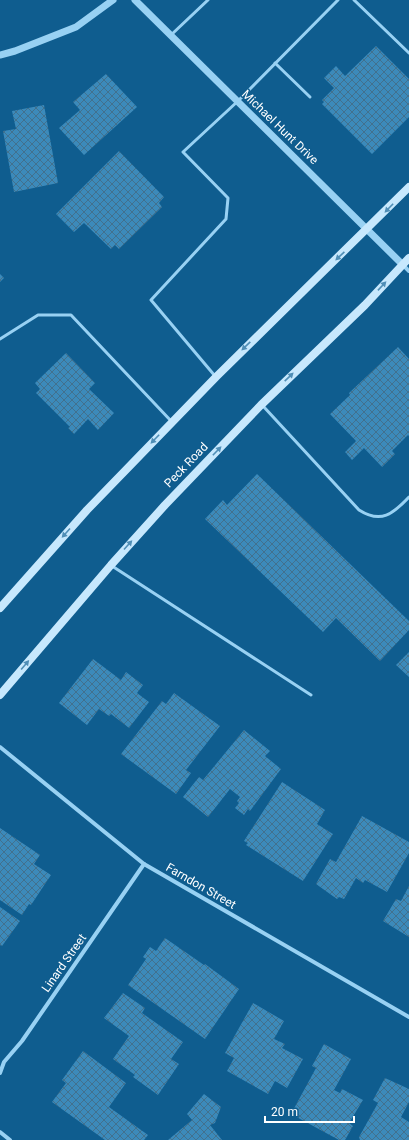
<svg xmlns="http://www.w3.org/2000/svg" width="409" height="1140" viewBox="0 0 409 1140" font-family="Roboto,sans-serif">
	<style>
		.building { fill: url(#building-cross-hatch) }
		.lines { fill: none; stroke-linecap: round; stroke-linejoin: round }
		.service { stroke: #98d1f3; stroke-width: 3 }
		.minor { stroke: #98d1f3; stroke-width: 4 }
		.tertiary { stroke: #98d1f3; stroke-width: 7 }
		.secondary { stroke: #c7e8fd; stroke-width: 8 }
		.oneway { fill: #4f8eb6 }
		.labels { text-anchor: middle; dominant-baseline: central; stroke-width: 3; stroke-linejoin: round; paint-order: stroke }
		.street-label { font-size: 12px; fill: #fff; stroke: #0f5d8f }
	</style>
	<defs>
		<pattern id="building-cross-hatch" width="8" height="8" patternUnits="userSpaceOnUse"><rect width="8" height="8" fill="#3c8aba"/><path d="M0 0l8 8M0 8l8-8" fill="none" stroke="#42718e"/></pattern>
	</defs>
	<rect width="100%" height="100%" fill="#0f5d8f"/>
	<!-- building -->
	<g class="building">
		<path d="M376,46L409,79V117L372,154L322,104L324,102L322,100L334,88L324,78L336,66L345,76Z"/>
		<path d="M106,74L137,107L84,155L59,128L80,110L73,102Z"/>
		<path d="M44,105L58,183L14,192L3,131L16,129L12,111Z"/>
		<path d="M119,151L164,197L159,203L162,207L119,249L115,245L111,249L84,223L74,232L56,214Z"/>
		<path d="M0,274L4,278L0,282Z"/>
		<path d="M398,347L409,359V436L408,435L392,451L395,454L382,467L364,448L352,460L345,452L356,441L330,414L350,395L349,393Z"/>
		<path d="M66,353L95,383L89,389L114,413L98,430L88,419L74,434L68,428L70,427L36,393L40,389L35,383Z"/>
		<path d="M257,474L409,621V630L380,661L336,618L323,632L205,519L223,500L227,505Z"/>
		<path d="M409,652V677L396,665Z"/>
		<path d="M93,659L121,680L126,672L143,685L137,693L149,702L129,728L111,714L109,716L99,709L87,725L59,703Z"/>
		<path d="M174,693L220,726L186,770L191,773L176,794L121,754L162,701L166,704Z"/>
		<path d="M244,730L270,751L265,756L281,769L250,811L248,809L244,815L235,808L239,803L237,801L240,797L230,789L208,817L183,797L199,777L203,780Z"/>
		<path d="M282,782L325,810L317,824L333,834L303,881L246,845L248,843L244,841Z"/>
		<path d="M362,816L409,842V853L387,892L365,880L363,883L356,878L344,899L339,897L337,899L316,884L330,859L336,862Z"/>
		<path d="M0,828L40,855L34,864L51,875L31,905L29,904L22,915L0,900Z"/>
		<path d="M409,886V937L383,921L396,899L401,901Z"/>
		<path d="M0,907L20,921L2,946L0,945Z"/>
		<path d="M165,938L204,965L205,964L239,989L205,1039L128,985L146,959L143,957L150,947L156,951Z"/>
		<path d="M123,993L145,1008L142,1013L183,1042L171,1059L179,1064L158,1095L133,1077L135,1075L113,1059L129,1036L104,1018Z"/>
		<path d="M253,1003L284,1021L274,1039L285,1044L282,1048L303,1059L287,1088L275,1081L268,1094L227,1071L234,1058L225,1053Z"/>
		<path d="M324,1044L351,1059L334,1090L340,1093L342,1089L363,1100L349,1123L353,1126L345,1140H339L291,1114L316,1068L312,1066Z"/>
		<path d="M83,1051L126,1083L109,1107L148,1135L144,1140H105L52,1102L66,1083L62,1080Z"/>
		<path d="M385,1078L409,1089V1102L401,1117L409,1122V1140H360L359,1137L378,1103L373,1100Z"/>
		<path d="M204,1094L221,1107L215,1123L210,1125L222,1140H168L192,1120L187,1114Z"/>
	</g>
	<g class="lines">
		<!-- service -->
		<g class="service">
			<path d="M354,0L409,53"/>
			<path d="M171,35L208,0"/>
			<path d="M275,63L310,97"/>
			<path d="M0,339L38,315H71L172,422"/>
			<path d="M215,376L151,300L226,219L228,198L183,152L238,101L338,0"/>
			<path d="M263,406L359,510C381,524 393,514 409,497"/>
			<path d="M112,566L311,695"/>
		</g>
		<!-- minor -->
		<g class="minor">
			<path d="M403,265L409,271"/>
			<path d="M0,747L144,864L409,1017"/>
			<path d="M0,1073L4,1062L22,1041L144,864"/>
			<path d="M0,1132L10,1140"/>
		</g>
		<!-- tertiary -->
		<g class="tertiary">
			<path d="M135,0L403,265"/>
			<path d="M0,55L15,51L76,27L113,0"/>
		</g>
		<!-- secondary -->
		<g class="secondary">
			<path d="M0,608L87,510L216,377L409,187"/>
			<path d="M0,695L111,565L165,505L261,405L365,305L409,258"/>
		</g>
	</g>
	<!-- one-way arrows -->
	<defs><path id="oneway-solid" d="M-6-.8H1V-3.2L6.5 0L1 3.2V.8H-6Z"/></defs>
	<g class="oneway">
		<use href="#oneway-solid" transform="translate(389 208) rotate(134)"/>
		<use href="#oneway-solid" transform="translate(340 256) rotate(137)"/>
		<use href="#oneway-solid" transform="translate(382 286) rotate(-47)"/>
		<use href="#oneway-solid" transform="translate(246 346) rotate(136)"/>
		<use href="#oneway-solid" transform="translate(289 377) rotate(-44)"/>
		<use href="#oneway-solid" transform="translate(155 439) rotate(134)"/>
		<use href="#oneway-solid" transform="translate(217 451) rotate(-46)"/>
		<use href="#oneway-solid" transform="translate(66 533) rotate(132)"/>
		<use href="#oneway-solid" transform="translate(128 545) rotate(-48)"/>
		<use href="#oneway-solid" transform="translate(25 665) rotate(-50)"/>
	</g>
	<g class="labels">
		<!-- street labels -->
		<g class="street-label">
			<text transform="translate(280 127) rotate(44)">Michael Hunt Drive</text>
			<text transform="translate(186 465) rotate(-46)">Peck Road</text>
			<text transform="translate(201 886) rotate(30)">Farndon Street</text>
			<text transform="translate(64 963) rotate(-55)">Linard Street</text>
		</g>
	</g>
	<!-- scale -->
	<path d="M265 1116v6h89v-6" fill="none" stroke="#ffffff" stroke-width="2"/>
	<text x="271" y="1116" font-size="12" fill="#ffffff" stroke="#0f5d8f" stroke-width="3" paint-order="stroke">20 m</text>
</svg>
